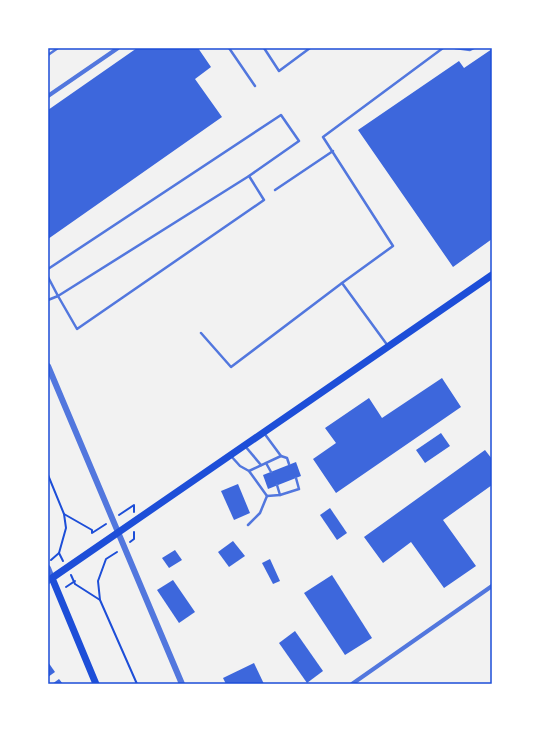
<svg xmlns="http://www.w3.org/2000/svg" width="540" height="732" viewBox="0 0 540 732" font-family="Raleway,sans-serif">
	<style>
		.building { fill: #3d67dc }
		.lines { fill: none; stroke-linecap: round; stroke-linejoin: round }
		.path { stroke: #1d4ed8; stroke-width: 2 }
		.service { stroke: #5277de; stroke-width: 2.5 }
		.minor { stroke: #5277de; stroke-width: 4 }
		.tertiary { stroke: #5277de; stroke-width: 6 }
		.secondary { stroke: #1d4ed8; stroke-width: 7 }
		.neatline { fill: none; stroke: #1d4ed8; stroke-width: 1.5 }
	</style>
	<rect width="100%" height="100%" fill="#f2f2f2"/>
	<!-- building -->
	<g class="building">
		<path d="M137,48H198L211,67L195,79L222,117L48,239V110Z"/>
		<path d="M492,49V239L453,267L358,130L459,61L464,68Z"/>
		<path d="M442,378L461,407L336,493L313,459L336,443L325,428L369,398L382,418Z"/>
		<path d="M441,433L450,446L425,463L416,450Z"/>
		<path d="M485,450L492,459V485L443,520L476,566L444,588L411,542L383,563L364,537Z"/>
		<path d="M296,462L301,476L268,489L263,475Z"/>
		<path d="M238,484L250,513L234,520L221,491Z"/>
		<path d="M330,508L347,533L337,540L320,515Z"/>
		<path d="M233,541L245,556L229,567L218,552Z"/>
		<path d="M175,550L182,560L169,568L162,558Z"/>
		<path d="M270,559L280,581L273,584L262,563Z"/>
		<path d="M332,575L372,638L345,655L304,593Z"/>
		<path d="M173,580L195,612L179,623L157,590Z"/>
		<path d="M295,631L323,671L307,683L279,643Z"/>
		<path d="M48,662L55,672L48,677Z"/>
		<path d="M254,663L264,684H226L223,678Z"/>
		<path d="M59,679L63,684H52Z"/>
	</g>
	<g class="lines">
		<!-- path -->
		<g class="path">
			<path d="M48,475L64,514L66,528L59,553"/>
			<path d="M64,514L92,530V533L106,524"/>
			<path d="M119,515L134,505V512"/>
			<path d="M130,542L134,539V532"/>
			<path d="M59,553L63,561"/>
			<path d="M51,560L59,553"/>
			<path d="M71,575L75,584L100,600L137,684"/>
			<path d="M66,587L75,581"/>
			<path d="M100,600L98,581L106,559L117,552"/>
		</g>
		<!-- service -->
		<g class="service">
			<path d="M229,48L255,86"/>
			<path d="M264,48L279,71L310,48"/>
			<path d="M455,48L470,50L474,48"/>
			<path d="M48,55L58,48"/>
			<path d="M275,190L333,151"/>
			<path d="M48,269L281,115L299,141L249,176L58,296L48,277"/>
			<path d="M48,300L58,296L77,329L264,200L249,176"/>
			<path d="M201,333L231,367L342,283"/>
			<path d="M388,346L342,283L393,246L323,137L443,48"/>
			<path d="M245,446L261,465"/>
			<path d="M231,456L240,466L249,471L267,496L280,495L299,489L296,478"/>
			<path d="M281,456L287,458L289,464"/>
			<path d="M266,463L271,472"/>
			<path d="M249,471L281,456L264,433"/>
			<path d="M277,485L280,495"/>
			<path d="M248,525L260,513L267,496"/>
		</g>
		<!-- minor -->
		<g class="minor">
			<path d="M48,96L118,48"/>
			<path d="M352,684L492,586"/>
		</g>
		<!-- tertiary -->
		<g class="tertiary">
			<path d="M48,366L182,684"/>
			<path d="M48,568L52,578L48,581"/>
		</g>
		<!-- secondary -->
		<path class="secondary" d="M96,684L52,578L492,275"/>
	</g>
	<!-- border -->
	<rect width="540" height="732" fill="none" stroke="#ffffff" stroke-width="98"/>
	<rect x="49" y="49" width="442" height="634" class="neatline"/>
</svg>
